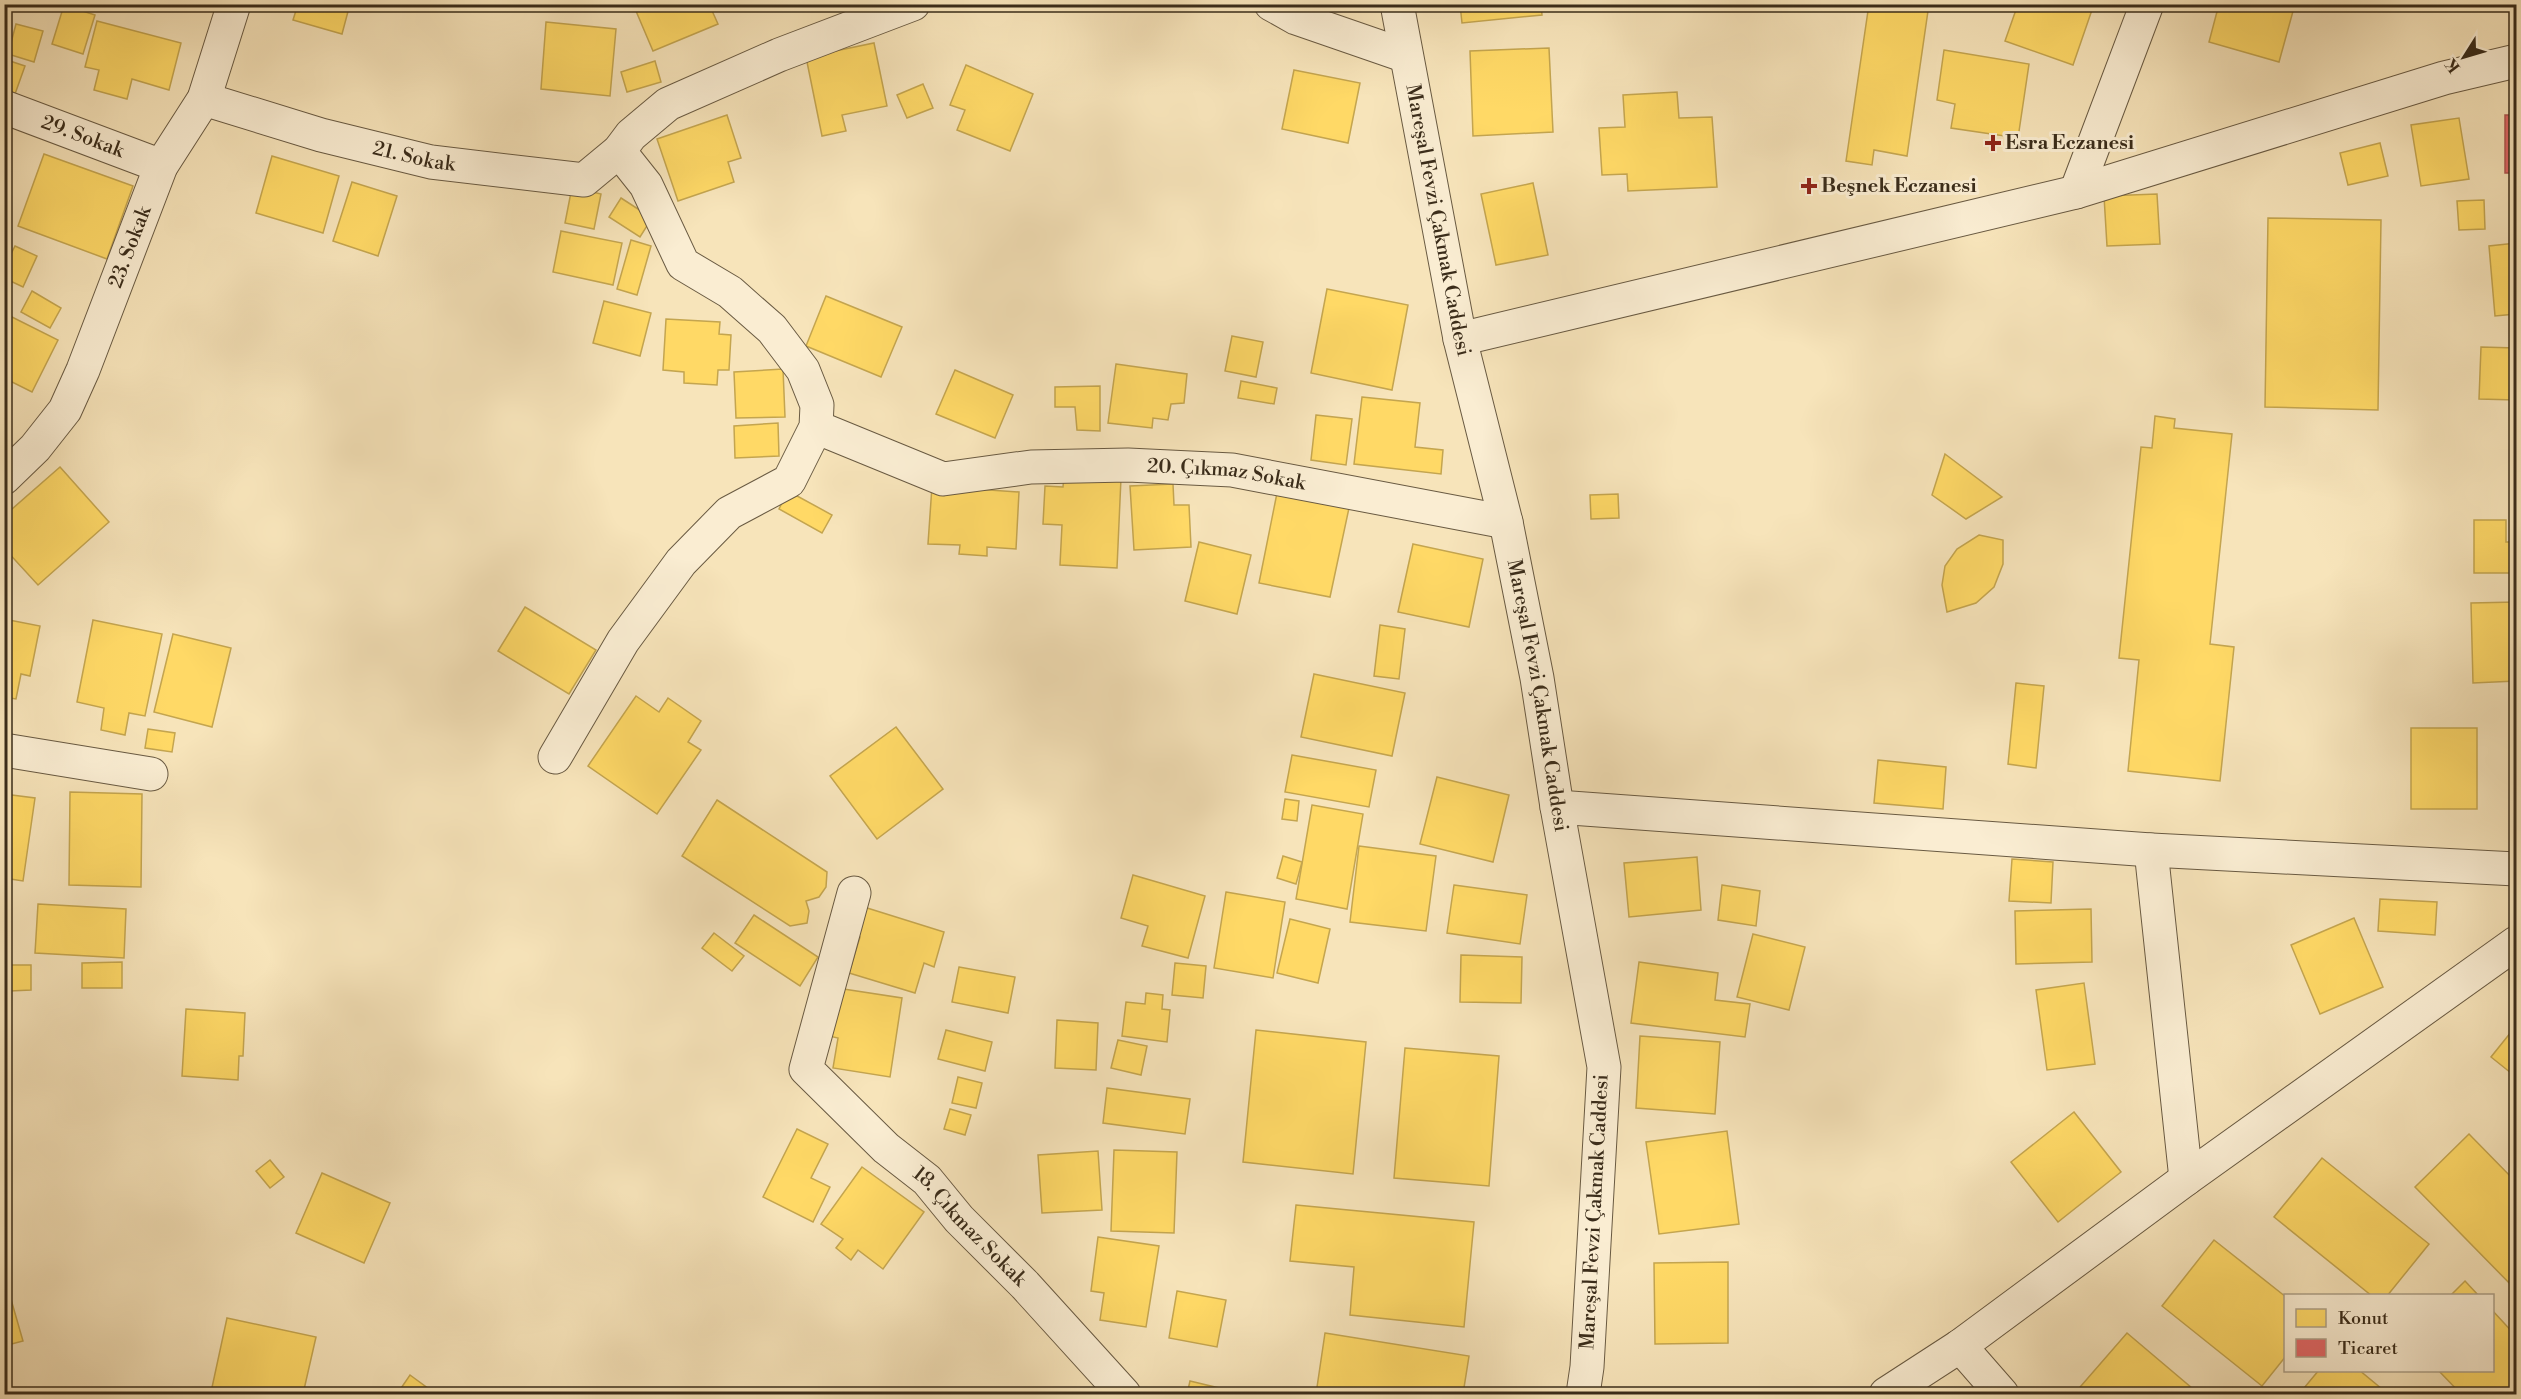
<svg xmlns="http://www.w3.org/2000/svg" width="2521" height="1399" viewBox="0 0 2521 1399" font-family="'Libre Bodoni',serif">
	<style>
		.homes { fill: #ffd966; stroke: #c4a54f; stroke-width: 1.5 }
		.shops { fill: #e06666; stroke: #ae554f; stroke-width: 1.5 }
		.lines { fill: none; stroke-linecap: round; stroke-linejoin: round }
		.minor-casing { stroke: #695a42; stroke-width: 35 }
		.minor { stroke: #faedd2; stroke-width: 33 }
		.poi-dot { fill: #8f2418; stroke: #faedd2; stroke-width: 2 }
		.labels { text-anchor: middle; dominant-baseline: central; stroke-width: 6; stroke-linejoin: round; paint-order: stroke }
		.street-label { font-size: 20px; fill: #3a2c1a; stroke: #faedd2 }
		.poi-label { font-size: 20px; font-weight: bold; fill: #3a2c1a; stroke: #faedd2; text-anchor: start }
	</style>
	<rect width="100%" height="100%" fill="#f7e4ba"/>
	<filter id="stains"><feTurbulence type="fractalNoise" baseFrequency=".00333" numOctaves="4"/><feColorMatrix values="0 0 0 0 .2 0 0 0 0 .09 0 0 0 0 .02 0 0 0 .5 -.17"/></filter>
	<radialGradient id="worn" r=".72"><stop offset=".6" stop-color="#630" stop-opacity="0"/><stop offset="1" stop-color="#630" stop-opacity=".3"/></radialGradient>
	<!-- homes -->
	<g class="homes">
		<path d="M298,4H350L342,34L293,20Z"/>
		<path d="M633,4H709L718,24L653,51Z"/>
		<path d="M1460,4H1541L1542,15L1462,23Z"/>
		<path d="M1869,4H1929L1907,156L1874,150L1872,165L1846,161Z"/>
		<path d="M2018,4H2094L2073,65L2005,41Z"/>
		<path d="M2219,4H2295L2279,62L2209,42Z"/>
		<path d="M64,5L95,15L83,54L52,44Z"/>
		<path d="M97,21L181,43L169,90L132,79L127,99L94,90L99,70L85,67Z"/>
		<path d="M546,22L616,29L610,96L541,89Z"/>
		<path d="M16,24L43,31L34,62L8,54Z"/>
		<path d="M874,43L887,106L842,115L846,131L822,136L806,57Z"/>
		<path d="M1549,48L1553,132L1473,136L1470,51Z"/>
		<path d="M1944,50L2029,64L2018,138L1951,128L1955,104L1937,100Z"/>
		<path d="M4,59L25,66L15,94L4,90Z"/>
		<path d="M655,61L661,82L627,92L621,72Z"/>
		<path d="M966,65L1033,94L1010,151L957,130L965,110L950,105Z"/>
		<path d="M1294,70L1360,83L1348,143L1282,129Z"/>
		<path d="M923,84L933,108L907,118L897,95Z"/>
		<path d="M1677,92L1679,118L1712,117L1717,187L1628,191L1627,174L1602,175L1599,128L1625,127L1623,95Z"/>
		<path d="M727,115L741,158L728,162L734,182L678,201L657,139Z"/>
		<path d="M2459,118L2469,179L2421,186L2411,125Z"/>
		<path d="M2380,143L2388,176L2348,185L2340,153Z"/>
		<path d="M44,154L133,186L107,259L18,226Z"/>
		<path d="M272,156L339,176L323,233L256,213Z"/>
		<path d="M352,182L397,196L378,256L333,241Z"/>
		<path d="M1533,183L1548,255L1496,265L1481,194Z"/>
		<path d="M572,187L601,194L594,229L565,223Z"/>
		<path d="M2157,194L2160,244L2107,246L2104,196Z"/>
		<path d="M621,198L652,218L640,237L609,217Z"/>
		<path d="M2484,200L2485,229L2459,230L2457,201Z"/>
		<path d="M2268,218L2381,220L2378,410L2265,407Z"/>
		<path d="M561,231L622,243L613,285L553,272Z"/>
		<path d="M631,240L651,246L637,295L617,289Z"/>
		<path d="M2516,243V314L2495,316L2489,246Z"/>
		<path d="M15,246L37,256L23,287L4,278V268Z"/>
		<path d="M1327,289L1408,305L1392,390L1311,373Z"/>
		<path d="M32,291L61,308L50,328L21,312Z"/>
		<path d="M826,296L902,327L881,377L806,346Z"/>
		<path d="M604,301L651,313L640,356L593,343Z"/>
		<path d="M4,313L58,340L32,392L4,378Z"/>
		<path d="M666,319L720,322L719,334L731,335L729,370H718L717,385L684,383V372L663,370Z"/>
		<path d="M1232,336L1263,342L1256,377L1225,371Z"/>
		<path d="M2481,347L2516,348V400L2479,399Z"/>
		<path d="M1116,364L1187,374L1184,403L1171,404L1168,420L1153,418L1152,428L1108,423Z"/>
		<path d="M783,369L785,417L736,418L734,372Z"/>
		<path d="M955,370L1013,395L995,438L936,414Z"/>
		<path d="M1241,381L1277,388L1274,404L1238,398Z"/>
		<path d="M1100,386V431L1077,430L1075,407H1055V387Z"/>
		<path d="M1362,397L1420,403L1415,447L1443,450L1441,474L1354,464Z"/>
		<path d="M1316,415L1352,419L1346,465L1311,460Z"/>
		<path d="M2155,416L2175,419L2174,428L2232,434L2210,644L2234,647L2220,781L2128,771L2139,660L2119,658L2141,447L2152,448Z"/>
		<path d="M778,423L779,456L735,458L734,426Z"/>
		<path d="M1945,454L2002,497L1966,519L1932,495Z"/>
		<path d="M60,467L109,522L38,585L4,548V516Z"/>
		<path d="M1064,475L1121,478L1117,568L1060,565L1062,525L1043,524L1045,486L1063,487Z"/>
		<path d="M1173,484L1174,505H1189L1191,547L1134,550L1130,486Z"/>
		<path d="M932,486L1019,492L1016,549L987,547V556L959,554L960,545L928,544Z"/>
		<path d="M788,491L832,515L822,533L779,509Z"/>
		<path d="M1277,493L1349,508L1330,597L1259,583Z"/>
		<path d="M1618,494L1619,518L1591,519L1590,495Z"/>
		<path d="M2474,520H2506V542H2516V573H2474Z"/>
		<path d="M1979,535L2003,540V564L1994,587L1976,603L1947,612L1942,585L1945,566L1957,549Z"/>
		<path d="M1199,542L1251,555L1237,614L1185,601Z"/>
		<path d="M1413,544L1483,559L1469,627L1398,612Z"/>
		<path d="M2516,602V681L2473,683L2471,603Z"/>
		<path d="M525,607L596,650L569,694L498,651Z"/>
		<path d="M4,619L40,626L30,676L21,674L16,699L4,697Z"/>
		<path d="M93,620L162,634L145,716L129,713L125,735L101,730L104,708L77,702Z"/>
		<path d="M1380,625L1405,629L1399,679L1374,676Z"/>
		<path d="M173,634L231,648L212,727L154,712Z"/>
		<path d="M1314,674L1405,693L1392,756L1301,737Z"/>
		<path d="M2016,683L2044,686L2036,768L2008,764Z"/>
		<path d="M636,696L659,712L668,698L701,721L688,742L701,750L657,814L588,766Z"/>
		<path d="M896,727L943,789L877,839L830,776Z"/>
		<rect x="2411" y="728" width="66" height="81"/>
		<path d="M148,729L175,733L172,752L145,748Z"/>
		<path d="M1292,755L1376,770L1369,807L1285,792Z"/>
		<path d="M1878,760L1946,767L1943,809L1874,803Z"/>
		<path d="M1437,777L1509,795L1493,862L1420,844Z"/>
		<path d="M70,792L142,794L141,887L69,885Z"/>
		<path d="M4,794L35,798L23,881L4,878Z"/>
		<path d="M1285,799L1299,801L1297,821L1282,819Z"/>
		<path d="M717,800L827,872L826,887L819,897L806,901L809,911L807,923L790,926L682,856Z"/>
		<path d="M1312,805L1363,814L1347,909L1296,899Z"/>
		<path d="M1359,846L1436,856L1426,931L1350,922Z"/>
		<path d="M1283,856L1302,862L1296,884L1277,878Z"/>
		<path d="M1697,857L1701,910L1629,917L1624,863Z"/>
		<path d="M2012,859L2053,862L2051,903L2009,901Z"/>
		<path d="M1133,875L1205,896L1188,958L1142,946L1148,926L1121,918Z"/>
		<path d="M1454,885L1527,895L1520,944L1447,933Z"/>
		<path d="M1722,885L1760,891L1756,926L1718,920Z"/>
		<path d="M1226,892L1285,902L1273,978L1214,968Z"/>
		<path d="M2380,899L2437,902L2435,935L2378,931Z"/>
		<path d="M38,904L126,909L124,958L35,953Z"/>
		<path d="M864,907L944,932L934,967L924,963L915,993L849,973L860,937L856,936Z"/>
		<path d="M2091,909L2092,962L2016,964L2015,911Z"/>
		<path d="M754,915L818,957L800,986L735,943Z"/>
		<path d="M2354,918L2383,987L2320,1014L2291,945Z"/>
		<path d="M1290,919L1330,929L1318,983L1277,973Z"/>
		<path d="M714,933L744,956L732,971L702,948Z"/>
		<path d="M1753,934L1805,947L1789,1010L1737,997Z"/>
		<path d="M1461,955L1522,957L1521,1003L1460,1002Z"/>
		<path d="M122,962V988H82V963Z"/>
		<path d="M1639,962L1718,973L1715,1000L1750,1004L1745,1037L1631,1023Z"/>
		<path d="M1175,963L1206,966L1203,998L1172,995Z"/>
		<path d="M9,965H31V990L10,991Z"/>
		<path d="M959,967L1015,977L1008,1013L952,1002Z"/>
		<path d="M2084,983L2095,1064L2047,1070L2036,990Z"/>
		<path d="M837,988L902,998L890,1077L833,1068L838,1038L829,1036Z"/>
		<path d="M1146,993L1163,995L1162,1009L1170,1010L1167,1042L1122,1036L1126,1002L1145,1004Z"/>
		<path d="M186,1009L245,1013L243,1056H239L238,1080L182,1076Z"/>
		<path d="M1057,1020L1098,1023L1096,1070L1055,1068Z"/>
		<path d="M946,1030L992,1042L985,1071L938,1059Z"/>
		<path d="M1256,1030L1366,1042L1353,1174L1243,1162Z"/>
		<path d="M2511,1032L2516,1036V1077L2491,1057Z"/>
		<path d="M1640,1036L1720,1042L1715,1114L1636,1108Z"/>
		<path d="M1118,1040L1147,1046L1141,1075L1111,1068Z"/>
		<path d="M1405,1048L1499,1056L1489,1186L1394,1178Z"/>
		<path d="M958,1077L982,1083L976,1108L952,1103Z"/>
		<path d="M1107,1088L1190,1099L1185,1134L1103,1123Z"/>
		<path d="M950,1109L971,1115L965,1135L944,1129Z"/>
		<path d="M2074,1112L2121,1172L2058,1222L2011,1162Z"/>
		<path d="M797,1129L828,1144L811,1178L830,1187L813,1222L763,1197Z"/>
		<path d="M1727,1131L1739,1224L1659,1234L1646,1142Z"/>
		<path d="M2469,1134L2516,1182V1290L2415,1187Z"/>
		<path d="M1114,1150L1177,1152L1174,1233L1111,1231Z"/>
		<path d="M1098,1151L1102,1210L1042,1213L1038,1155Z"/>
		<path d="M2322,1158L2429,1244L2387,1296H2372L2274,1217Z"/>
		<path d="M270,1160L284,1177L270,1188L256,1171Z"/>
		<path d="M862,1167L924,1212L883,1269L858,1250L851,1260L836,1248L843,1239L821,1224Z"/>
		<path d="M322,1173L390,1203L364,1263L296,1233Z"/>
		<path d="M1296,1205L1474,1222L1464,1327L1350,1315L1354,1267L1290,1261Z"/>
		<path d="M1098,1237L1159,1246L1146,1327L1100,1320L1104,1293L1091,1291Z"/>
		<path d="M2214,1240L2286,1297V1356L2262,1386L2162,1306Z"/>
		<path d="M1728,1262V1343L1655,1344L1654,1263Z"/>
		<path d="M4,1275L23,1341L4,1346Z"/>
		<path d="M2465,1281L2479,1296H2450Z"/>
		<path d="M1177,1291L1226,1300L1217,1347L1169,1338Z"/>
		<path d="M2492,1310L2516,1336V1394H2461L2438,1370H2492Z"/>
		<path d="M227,1318L316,1337L303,1394H225L211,1392Z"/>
		<path d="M1325,1333L1469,1356L1463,1394H1316Z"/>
		<path d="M2127,1333L2199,1394H2074Z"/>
		<path d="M2319,1370H2359L2388,1394H2299Z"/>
		<path d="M410,1375L429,1389L426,1394H397Z"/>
		<path d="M1190,1381L1240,1393L1239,1394H1187Z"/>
	</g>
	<!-- shops -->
	<rect class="shops" x="2505" y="115" width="11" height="58"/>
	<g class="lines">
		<defs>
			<g id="minor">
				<path d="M1271,4L1296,18L1406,56"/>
				<path id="s1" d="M1397,4L1460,339L1506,522L1537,678L1557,807L1604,1067L1587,1367L1583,1394"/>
				<path id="s2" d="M204,99L321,135L431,162L584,180L619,151L631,135L668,104L779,55L913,4"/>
				<path id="s3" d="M4,107L161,166"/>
				<path d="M2076,192L2147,4"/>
				<path d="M1460,339L2076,192L2444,78L2516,61"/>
				<path id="s4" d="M816,427L943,479L1031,467L1128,465L1232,470L1506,522"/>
				<path id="s5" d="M4,478L35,448L65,410L83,370L161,166L204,99L234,4"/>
				<path d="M4,750L151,774"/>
				<path d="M555,757L623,641L681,562L729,513L789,481L816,427L817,405L803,370L772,329L730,292L683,264L646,185L619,151"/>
				<path d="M1557,807L2151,850L2516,869"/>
				<path d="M2151,850L2186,1179"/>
				<path id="s6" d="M854,893L806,1069L886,1148L927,1180L959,1219L1025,1285L1124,1394"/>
				<path d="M1960,1346L2002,1394"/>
				<path d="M1886,1394L1960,1346L2186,1179L2516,943"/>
			</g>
		</defs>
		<!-- minor casing -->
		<use href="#minor" class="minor-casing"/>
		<!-- minor -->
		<use href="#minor" class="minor"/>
	</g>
	<!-- markers -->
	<g class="poi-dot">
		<path d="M1990 134h6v6h6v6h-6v6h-6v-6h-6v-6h6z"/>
		<path d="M1806 177h6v6h6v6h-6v6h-6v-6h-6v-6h6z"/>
	</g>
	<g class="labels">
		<!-- street labels -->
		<g class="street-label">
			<text stroke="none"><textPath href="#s3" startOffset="84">29. Sokak</textPath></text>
			<text stroke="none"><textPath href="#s2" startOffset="218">21. Sokak</textPath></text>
			<text stroke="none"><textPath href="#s1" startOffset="220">Mareşal Fevzi Çakmak Caddesi</textPath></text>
			<text stroke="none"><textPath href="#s5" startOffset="267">23. Sokak</textPath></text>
			<text stroke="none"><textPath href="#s4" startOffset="422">20. Çıkmaz Sokak</textPath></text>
			<text stroke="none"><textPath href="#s1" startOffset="706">Mareşal Fevzi Çakmak Caddesi</textPath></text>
			<text transform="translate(1595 1212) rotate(-87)">Mareşal Fevzi Çakmak Caddesi</text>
			<text stroke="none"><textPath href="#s6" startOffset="410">18. Çıkmaz Sokak</textPath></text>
		</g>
		<!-- poi labels -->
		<g class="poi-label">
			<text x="2005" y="143">Esra Eczanesi</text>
			<text x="1821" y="186">Beşnek Eczanesi</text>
		</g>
	</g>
	<!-- margin -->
	<rect width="2521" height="1399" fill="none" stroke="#f7e4ba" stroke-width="24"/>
	<rect x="6" y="6" width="2509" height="1387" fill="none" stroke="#3a2c1a" stroke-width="3"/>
	<rect x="12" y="12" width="2497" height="1375" fill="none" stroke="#3a2c1a" stroke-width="1.5"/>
	<!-- legend -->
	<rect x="2284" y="1294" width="210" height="78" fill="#faedd2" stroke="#ada088" stroke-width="1.5"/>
	<rect x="2296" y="1309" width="30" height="18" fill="#ffd966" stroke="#ada088" stroke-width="1.5"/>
	<text x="2338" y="1324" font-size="18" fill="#3a2c1a">Konut</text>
	<rect x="2296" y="1339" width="30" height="18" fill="#e06666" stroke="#ada088" stroke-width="1.5"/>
	<text x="2338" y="1354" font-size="18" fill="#3a2c1a">Ticaret</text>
	<!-- north arrow -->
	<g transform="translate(2464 57) rotate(233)" stroke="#faedd2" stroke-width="4.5" paint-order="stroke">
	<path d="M0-4.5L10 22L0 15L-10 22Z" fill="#3a2c1a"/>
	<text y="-9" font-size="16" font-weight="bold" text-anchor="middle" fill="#3a2c1a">K</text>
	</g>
	<rect width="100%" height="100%" filter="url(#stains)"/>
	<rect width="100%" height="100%" fill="url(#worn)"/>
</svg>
